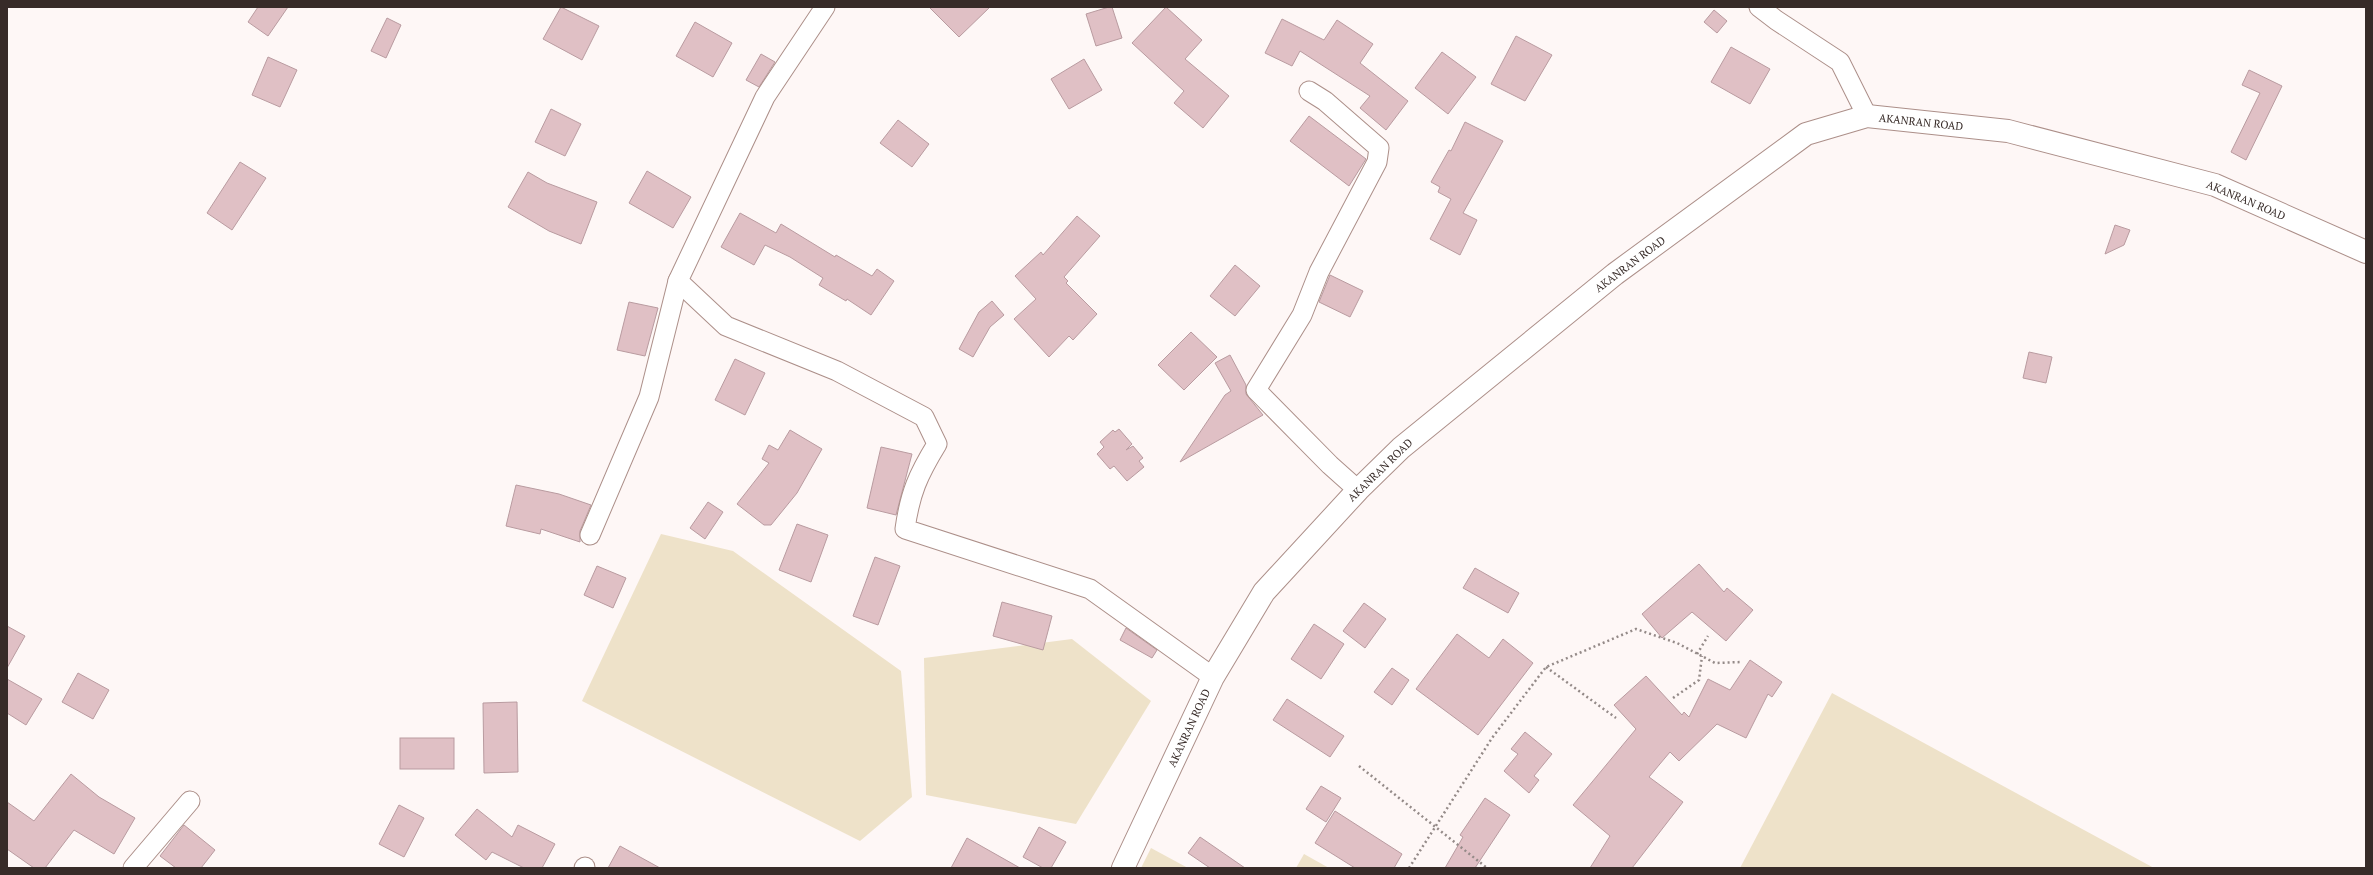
<svg xmlns="http://www.w3.org/2000/svg" width="2373" height="875" viewBox="0 0 2373 875" font-family="'PT Serif',serif">
	<style>
		.green { fill: #eee2c9 }
		.building { fill: #e0c0c5; stroke: #b99ba0 }
		.lines { fill: none; stroke-linecap: round; stroke-linejoin: round }
		.minor-casing { stroke: #ac8f89; stroke-width: 21 }
		.secondary-casing { stroke: #ac8f89; stroke-width: 24 }
		.path { stroke: #948a88; stroke-width: 2.5; stroke-dasharray: 2 3; stroke-linecap: butt }
		.minor { stroke: #fff; stroke-width: 19 }
		.secondary { stroke: #fff; stroke-width: 22 }
		.labels { text-anchor: middle; dominant-baseline: central; stroke-width: 3; stroke-linejoin: round; paint-order: stroke }
		.street-label { font-size: 11px; fill: #372b28; stroke: #fff }
	</style>
	<rect width="100%" height="100%" fill="#fef7f6"/>
	<!-- green -->
	<g class="green">
		<path d="M661,534L733,551L901,671L912,797L860,841L582,701Z"/>
		<path d="M1072,639L1151,701L1076,824L926,795L924,658Z"/>
		<path d="M1832,693L2154,868H1740Z"/>
		<path d="M1151,848L1188,868H1141Z"/>
		<path d="M1304,854L1329,868H1296Z"/>
	</g>
	<!-- building -->
	<g class="building">
		<path d="M258,7H288L268,36L248,22Z"/>
		<path d="M561,7L599,26L582,60L543,39Z"/>
		<path d="M929,7H990L959,37Z"/>
		<path d="M1109,7H1112L1122,38L1096,46L1086,14Z"/>
		<path d="M1166,7L1202,40L1185,59L1229,96L1203,128L1174,103L1184,91L1132,43Z"/>
		<path d="M1714,10L1727,21L1717,33L1704,22Z"/>
		<path d="M387,18L401,25L386,58L371,51Z"/>
		<path d="M1282,19L1324,40L1337,20L1373,44L1360,63L1408,101L1386,130L1360,108L1370,96L1300,51L1292,66L1265,53Z"/>
		<path d="M695,22L732,43L713,77L676,56Z"/>
		<path d="M1516,36L1552,55L1525,101L1491,84Z"/>
		<path d="M1731,47L1770,69L1750,104L1711,82Z"/>
		<path d="M1442,52L1476,77L1448,114L1415,88Z"/>
		<path d="M761,54L775,62L759,87L746,80Z"/>
		<path d="M268,57L297,70L280,107L252,95Z"/>
		<path d="M1084,59L1102,90L1069,109L1051,79Z"/>
		<path d="M2249,70L2282,86L2246,160L2231,152L2260,93L2242,85Z"/>
		<path d="M551,109L581,124L565,156L535,142Z"/>
		<path d="M1309,116L1366,159L1349,186L1290,141Z"/>
		<path d="M898,120L929,144L912,167L880,143Z"/>
		<path d="M1465,122L1503,141L1463,213L1477,220L1460,255L1430,239L1451,199L1438,192L1440,187L1431,182L1449,150L1451,151Z"/>
		<path d="M240,162L266,178L232,230L207,213Z"/>
		<path d="M647,171L691,197L673,228L629,203Z"/>
		<path d="M528,172L547,183L597,202L581,244L549,231L508,207Z"/>
		<path d="M740,213L776,233L781,224L835,257L836,255L872,276L877,269L894,281L871,315L847,299L846,301L819,285L823,278L790,257L765,245L754,265L721,247Z"/>
		<path d="M1077,216L1100,236L1064,277L1068,281L1066,283L1097,314L1073,340L1069,336L1049,357L1014,319L1036,299L1015,276L1041,252L1043,255Z"/>
		<path d="M2115,225L2130,230L2124,245L2105,254Z"/>
		<path d="M1235,265L1260,286L1235,316L1210,296Z"/>
		<path d="M1330,275L1363,291L1350,317L1319,302Z"/>
		<path d="M992,301L1004,315L990,327L973,357L959,349L979,312Z"/>
		<path d="M629,302L658,308L645,356L617,350Z"/>
		<path d="M1191,332L1217,357L1184,390L1158,365Z"/>
		<path d="M2029,352L2052,357L2046,383L2023,378Z"/>
		<path d="M1230,355L1246,385V394L1263,415L1180,462L1225,395L1231,391L1215,363Z"/>
		<path d="M735,359L765,373L745,415L715,400Z"/>
		<path d="M1119,429L1132,444L1126,450L1133,446L1143,458L1139,461L1144,467L1127,481L1114,466L1110,469L1097,454L1104,447L1100,442L1113,430L1115,432Z"/>
		<path d="M790,430L822,449L797,493L771,525H764L737,504L769,463L762,459L769,445L778,450Z"/>
		<path d="M881,447L912,454L896,515L867,508Z"/>
		<path d="M516,485L559,494L591,505L580,531V542L541,529L540,534L506,526Z"/>
		<path d="M708,502L723,512L705,539L690,528Z"/>
		<path d="M797,524L828,535L811,582L779,570Z"/>
		<path d="M875,557L900,566L878,625L853,616Z"/>
		<path d="M1699,564L1724,592L1727,588L1753,610L1726,641L1692,612L1662,638L1642,614Z"/>
		<path d="M597,566L626,578L613,608L584,595Z"/>
		<path d="M1475,568L1519,593L1508,613L1463,588Z"/>
		<path d="M1002,602L1052,616L1043,650L993,636Z"/>
		<path d="M1364,603L1386,619L1365,648L1343,631Z"/>
		<path d="M1314,624L1344,644L1321,679L1291,659Z"/>
		<path d="M7,626L25,636L7,668Z"/>
		<path d="M1126,628L1157,650L1152,658L1120,640Z"/>
		<path d="M1457,634L1489,658L1503,639L1533,663L1478,735L1416,689Z"/>
		<path d="M1750,660L1782,682L1772,697L1768,694L1746,738L1717,724L1679,761L1670,752L1649,777L1683,802L1632,868H1590L1610,836L1573,805L1636,729L1614,705L1646,676L1682,715L1684,712L1689,717L1708,679L1730,690Z"/>
		<path d="M1392,668L1409,680L1392,705L1374,692Z"/>
		<path d="M78,673L109,690L93,719L62,702Z"/>
		<path d="M7,679L42,699L26,725L7,713Z"/>
		<path d="M1287,699L1344,736L1330,757L1273,720Z"/>
		<path d="M517,702L518,772L484,773L483,703Z"/>
		<path d="M1525,732L1552,754L1534,776L1539,780L1529,793L1504,771L1518,754L1511,749Z"/>
		<rect x="400" y="738" width="54" height="31"/>
		<path d="M71,774L99,797L135,818L114,854L74,830L45,868H34L7,849V802L34,821Z"/>
		<path d="M1321,786L1341,798L1326,822L1306,809Z"/>
		<path d="M1485,798L1510,815L1475,868H1445L1463,837L1460,835Z"/>
		<path d="M399,805L424,818L404,857L379,844Z"/>
		<path d="M477,809L512,837L518,825L555,844L542,868H524L492,852L486,860L455,835Z"/>
		<path d="M1335,811L1402,854L1394,868H1355L1315,843Z"/>
		<path d="M184,825L215,850L201,868H176L160,856Z"/>
		<path d="M1039,827L1066,842L1051,868H1043L1023,857Z"/>
		<path d="M1200,837L1245,868H1210L1188,853Z"/>
		<path d="M967,838L1020,868H951Z"/>
		<path d="M620,846L660,868H608Z"/>
	</g>
	<g class="lines">
		<defs>
			<g id="minor">
				<path d="M825,7L765,97L678,281L726,326L837,371L924,417L937,444C918,475 910,493 905,529L1090,589L1213,677"/>
				<path d="M1759,7L1776,20L1840,62L1867,116"/>
				<path d="M1309,91L1325,101L1379,148L1377,162L1319,272L1302,315L1256,390L1330,465L1358,490"/>
				<path d="M590,535L649,397L678,281"/>
				<path d="M133,868L190,801"/>
				<path d="M584,868L585,867"/>
			</g>
			<path id="secondary" d="M1123,868L1213,677L1264,592L1358,490L1401,448L1615,274L1806,134L1867,116L2008,131L2215,185L2366,252"/>
		</defs>
		<!-- minor casing -->
		<use href="#minor" class="minor-casing"/>
		<!-- secondary casing -->
		<use href="#secondary" class="secondary-casing"/>
		<!-- path -->
		<g class="path">
			<path d="M1697,654L1708,636"/>
			<path d="M1546,667L1616,718"/>
			<path d="M1673,698L1699,680L1702,656"/>
			<path d="M1359,766L1487,868"/>
			<path d="M1409,868L1492,738L1546,667L1636,629L1677,643L1715,663L1741,662"/>
		</g>
		<!-- minor -->
		<use href="#minor" class="minor"/>
		<!-- secondary -->
		<use href="#secondary" class="secondary"/>
	</g>
	<g class="labels">
		<!-- street labels -->
		<g class="street-label">
			<text transform="translate(1921 122) rotate(6)">AKANRAN ROAD</text>
			<text transform="translate(2246 200) rotate(23)">AKANRAN ROAD</text>
			<text transform="translate(1630 264) rotate(-37)">AKANRAN ROAD</text>
			<text transform="translate(1380 470) rotate(-44)">AKANRAN ROAD</text>
			<text transform="translate(1189 728) rotate(-65)">AKANRAN ROAD</text>
		</g>
	</g>
	<!-- border -->
	<rect width="2373" height="875" fill="none" stroke="#372b28" stroke-width="16"/>
</svg>
